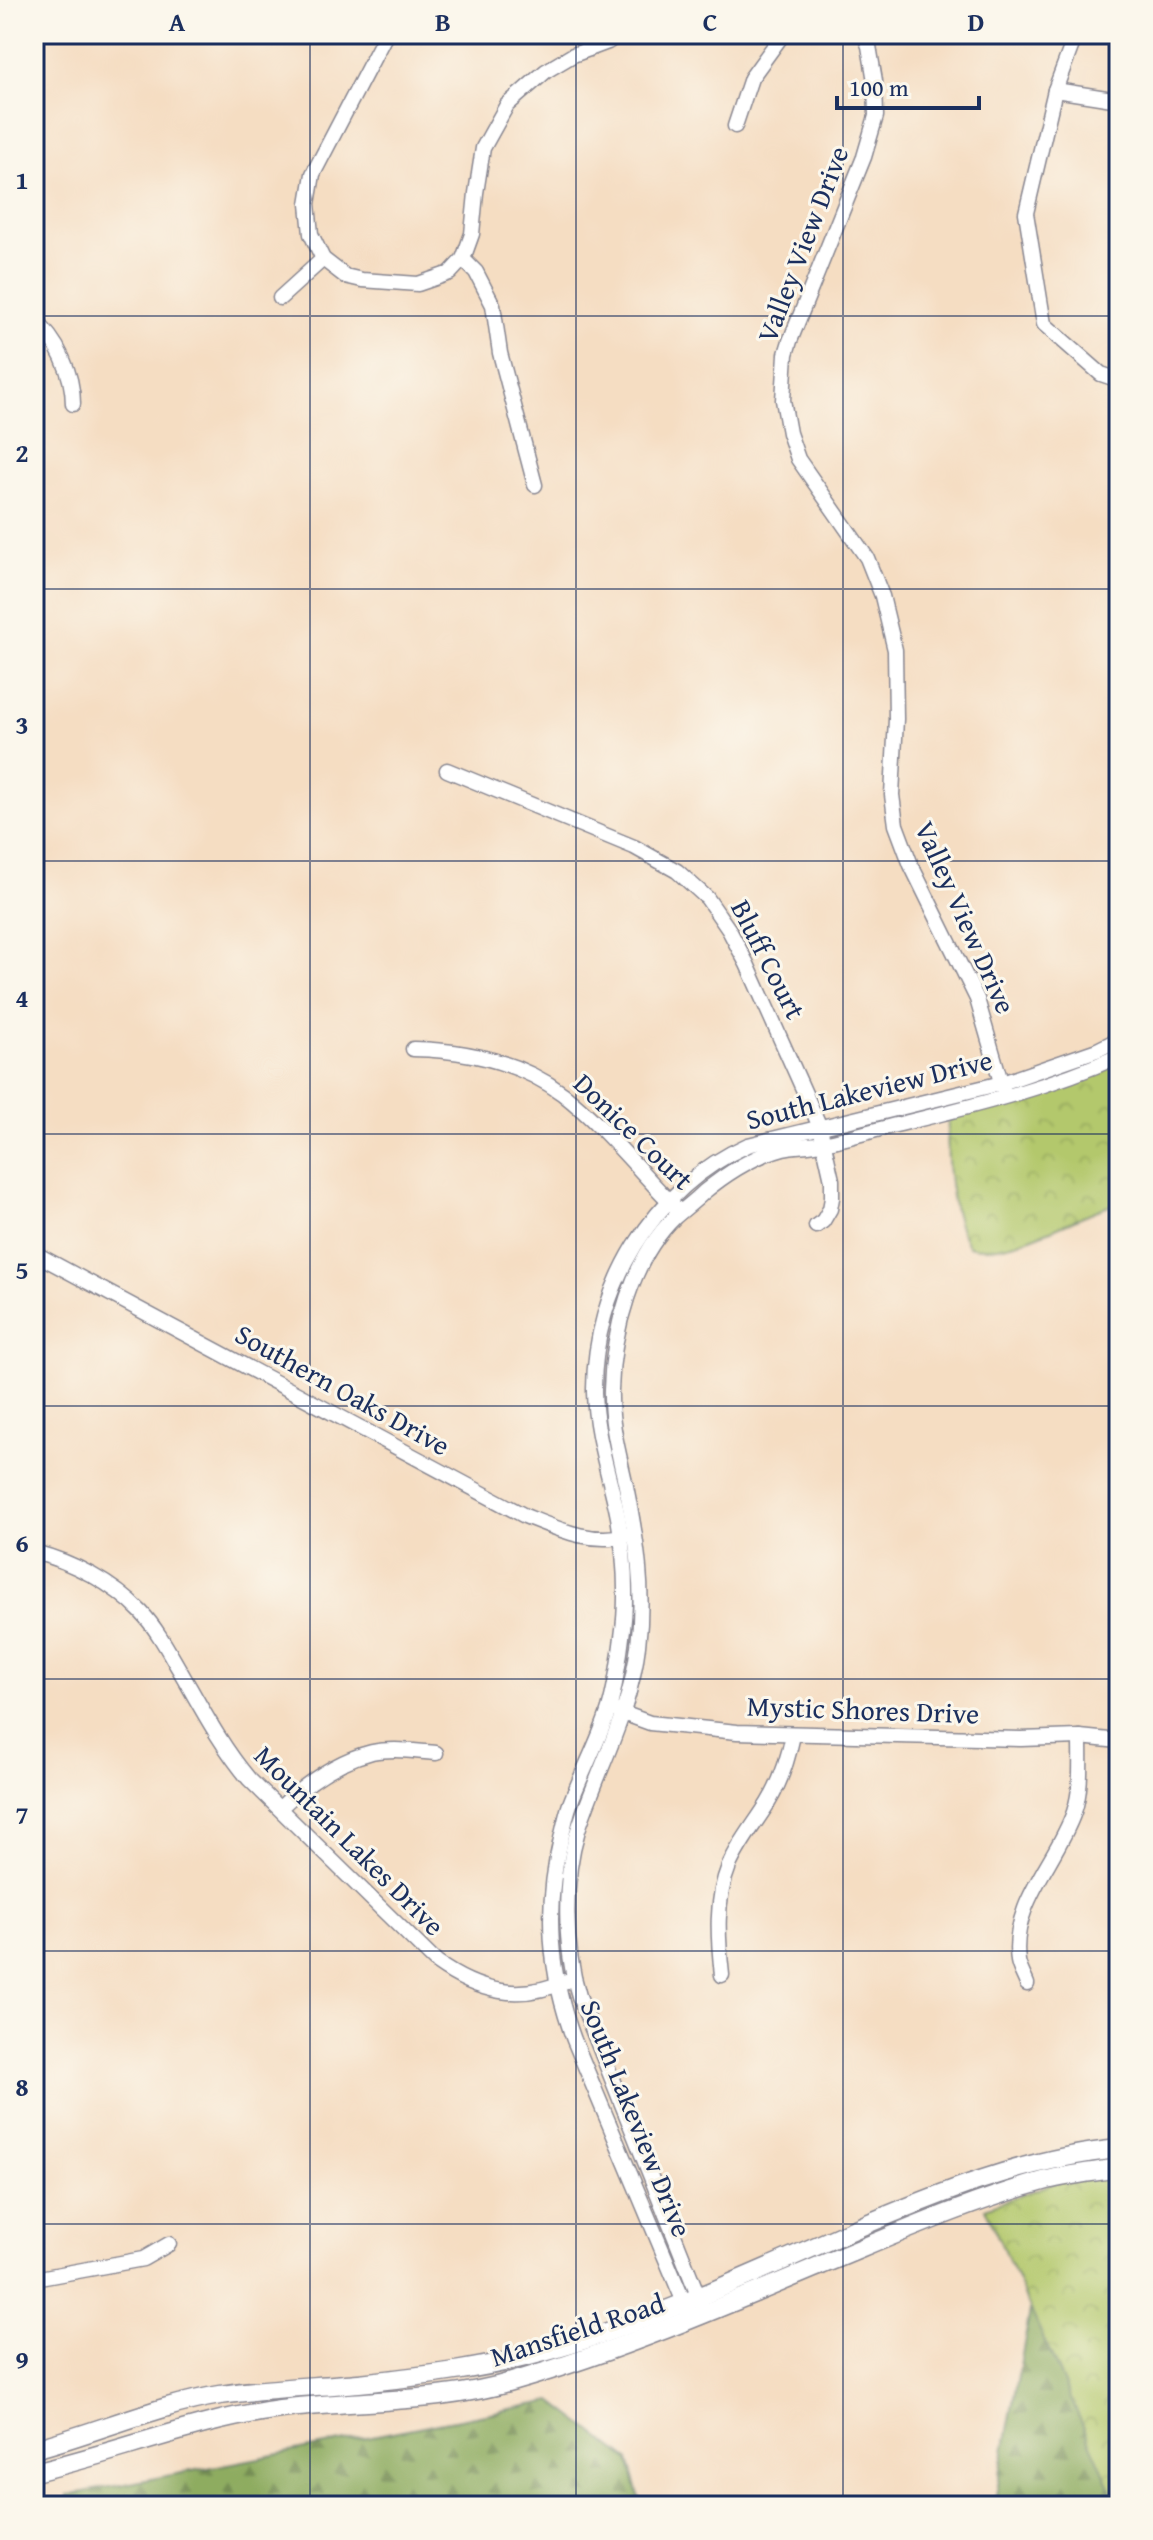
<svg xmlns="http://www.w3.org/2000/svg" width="1153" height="2540" viewBox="0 0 1153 2540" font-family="'Gentium Book Plus',serif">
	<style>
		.forest { fill: url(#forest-firs); stroke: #546e5f; stroke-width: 2 }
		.park { fill: url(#park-crowns); stroke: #677c65; stroke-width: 2 }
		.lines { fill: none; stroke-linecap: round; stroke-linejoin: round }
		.minor-casing { stroke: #888690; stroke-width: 17 }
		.major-casing { stroke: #888690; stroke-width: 21 }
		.minor { stroke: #fff; stroke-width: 14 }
		.major { stroke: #fff; stroke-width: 18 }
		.grid { fill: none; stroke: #1b2f5e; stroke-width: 2; stroke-opacity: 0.55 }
		.labels { text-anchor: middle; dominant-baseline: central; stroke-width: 6; stroke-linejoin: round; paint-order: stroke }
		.street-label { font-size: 28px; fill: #1b2f5e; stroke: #fbf7ec }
		.neatline { fill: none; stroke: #1b2f5e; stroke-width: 3 }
		.grid-label { font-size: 26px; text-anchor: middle; font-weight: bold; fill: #1b2f5e }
	</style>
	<defs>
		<pattern id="forest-firs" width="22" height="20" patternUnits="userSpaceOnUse" patternTransform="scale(2)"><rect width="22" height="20" fill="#8eac60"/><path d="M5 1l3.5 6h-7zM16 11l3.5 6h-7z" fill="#738c52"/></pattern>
		<pattern id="park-crowns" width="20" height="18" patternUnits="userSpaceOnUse" patternTransform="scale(2)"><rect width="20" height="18" fill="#b3c86c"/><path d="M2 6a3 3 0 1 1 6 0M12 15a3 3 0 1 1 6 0" fill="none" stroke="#99ac60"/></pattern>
	</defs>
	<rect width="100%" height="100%" fill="#fbf7ec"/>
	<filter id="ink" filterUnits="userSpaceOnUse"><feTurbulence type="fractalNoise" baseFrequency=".0125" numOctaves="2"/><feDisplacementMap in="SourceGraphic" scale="16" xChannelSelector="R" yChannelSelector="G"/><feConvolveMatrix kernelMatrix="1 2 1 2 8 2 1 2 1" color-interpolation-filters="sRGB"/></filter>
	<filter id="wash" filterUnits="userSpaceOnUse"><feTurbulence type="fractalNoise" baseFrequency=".006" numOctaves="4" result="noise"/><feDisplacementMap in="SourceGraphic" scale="32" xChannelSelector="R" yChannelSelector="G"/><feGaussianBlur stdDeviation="1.8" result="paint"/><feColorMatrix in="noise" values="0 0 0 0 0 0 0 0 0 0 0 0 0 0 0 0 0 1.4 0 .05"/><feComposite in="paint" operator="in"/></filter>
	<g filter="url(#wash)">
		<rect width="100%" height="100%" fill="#f5ddc2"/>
		<!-- forest -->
		<g class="forest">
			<path d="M1046,2225L1119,2506H994Z"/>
			<path d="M552,2401L629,2460L642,2506H67L68,2495Z"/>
		</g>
		<!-- park -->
		<g class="park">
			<path d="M1119,1063V1203C1075,1214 1012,1258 968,1246C948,1208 946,1159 948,1117L1076,1081Z"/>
			<path d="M1119,2174V2506L985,2208L1071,2177Z"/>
		</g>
	</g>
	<g filter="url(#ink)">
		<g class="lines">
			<defs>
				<g id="minor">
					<path d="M386,34L313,174L308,204L311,234L323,259L345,276L362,280L418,284L450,273L463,259L472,234L476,193L483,148L507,105L546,71L573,55L608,42L619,34"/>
					<path d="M864,34L869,46L875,81L876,116L864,157L790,341L786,354L783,400L789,433L798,459L867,558L882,596L895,650L896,719L892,795L896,825L911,865L977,999L1003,1089"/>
					<path d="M1076,34L1055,90L1026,213L1044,324L1101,374L1119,380"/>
					<path d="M1055,90L1119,100"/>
					<path d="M735,126L751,78L783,34"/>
					<path d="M463,259L476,272L493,305L500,353L535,485"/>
					<path d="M280,298L323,259"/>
					<path d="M34,320C57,339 73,373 73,404"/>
					<path d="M447,770L634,847L677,871L707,898L729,930L747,964L820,1127L832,1180V1198L830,1209L823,1221L816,1226"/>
					<path d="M413,1049C465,1050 520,1062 563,1094C604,1126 638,1170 675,1207"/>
					<path d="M34,1253L525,1516C558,1529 592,1545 627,1535"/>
					<path d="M34,1552C73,1562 113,1583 141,1612C157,1629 168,1650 179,1669C201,1707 221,1746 249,1779L437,1963C478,1992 519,2002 566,1981"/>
					<path d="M617,1711L650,1723L737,1732L1021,1739L1080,1737L1119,1741"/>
					<path d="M280,1808C306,1783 336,1761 372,1752C392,1748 416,1751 436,1753"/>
					<path d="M722,1975C718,1939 715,1900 729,1866C739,1843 755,1824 768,1803C781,1782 788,1759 793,1735"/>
					<path d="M1027,1984C1024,1976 1019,1968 1018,1961C1010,1904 1057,1861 1074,1812C1082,1788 1080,1762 1080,1737"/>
					<path d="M34,2279L143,2259L169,2244"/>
					<path d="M701,2303L579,1996C564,1948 563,1879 578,1830C599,1766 630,1715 638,1646C645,1589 637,1541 626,1486C619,1454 610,1423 611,1390C612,1333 632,1258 675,1217C684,1209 695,1201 704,1192C727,1173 754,1156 783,1148C795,1145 809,1146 821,1143C842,1140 863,1133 884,1128C964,1108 1044,1090 1119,1056"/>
					<path d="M688,2312L574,2040C549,1973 544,1909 561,1839C564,1827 566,1815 570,1804C582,1772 599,1741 609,1709C616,1686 619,1661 622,1637C628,1596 625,1557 618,1517C610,1476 595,1435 594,1392C593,1288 653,1187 748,1145L1002,1083L1097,1050L1119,1039"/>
				</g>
				<g id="major">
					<path d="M34,2449C96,2433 157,2405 220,2395C266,2388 313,2387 359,2383C425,2376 492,2368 555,2349C656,2319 752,2274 848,2232C934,2195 1024,2158 1119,2149"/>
					<path d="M34,2472C117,2453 196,2420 280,2409C358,2399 438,2404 515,2381C621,2350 724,2306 826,2263C899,2233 971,2201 1047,2180C1070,2174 1095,2172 1119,2168"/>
				</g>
			</defs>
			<!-- minor casing -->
			<use href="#minor" class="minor-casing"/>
			<!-- major casing -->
			<use href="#major" class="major-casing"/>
			<!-- minor -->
			<use href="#minor" class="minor"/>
			<!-- major -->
			<use href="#major" class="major"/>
		</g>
	</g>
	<!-- grid -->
	<path class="grid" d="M310,34V2506M576,34V2506M843,34V2506M34,316H1119M34,589H1119M34,861H1119M34,1134H1119M34,1406H1119M34,1679H1119M34,1951H1119M34,2224H1119"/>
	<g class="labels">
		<!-- street labels -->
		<g class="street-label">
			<text transform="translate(802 244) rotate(-69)">Valley View Drive</text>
			<text transform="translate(966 917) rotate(66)">Valley View Drive</text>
			<text transform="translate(769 959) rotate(63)">Bluff Court</text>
			<text transform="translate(869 1089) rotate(-14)">South Lakeview Drive</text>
			<text transform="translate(634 1131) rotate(44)">Donice Court</text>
			<text transform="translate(343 1389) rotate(29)">Southern Oaks Drive</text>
			<text transform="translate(863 1709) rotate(2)">Mystic Shores Drive</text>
			<text transform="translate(350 1840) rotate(45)">Mountain Lakes Drive</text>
			<text transform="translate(637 2118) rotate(68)">South Lakeview Drive</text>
			<text transform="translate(577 2329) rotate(-18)">Mansfield Road</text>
		</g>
	</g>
	<!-- margin -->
	<rect width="1153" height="2540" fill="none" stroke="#fbf7ec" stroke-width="88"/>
	<!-- scale -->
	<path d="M837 96v12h142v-12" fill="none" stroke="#1b2f5e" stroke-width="4"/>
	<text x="849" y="96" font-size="24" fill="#1b2f5e" stroke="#fbf7ec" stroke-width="6" paint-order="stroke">100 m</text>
	<rect x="44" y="44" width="1065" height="2452" class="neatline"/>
	<g class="grid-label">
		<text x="177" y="31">A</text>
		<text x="443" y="31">B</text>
		<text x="710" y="31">C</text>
		<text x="976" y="31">D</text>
		<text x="22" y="189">1</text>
		<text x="22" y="462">2</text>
		<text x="22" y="734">3</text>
		<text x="22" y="1007">4</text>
		<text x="22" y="1279">5</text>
		<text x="22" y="1552">6</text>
		<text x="22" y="1824">7</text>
		<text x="22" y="2096">8</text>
		<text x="22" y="2369">9</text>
	</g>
</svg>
